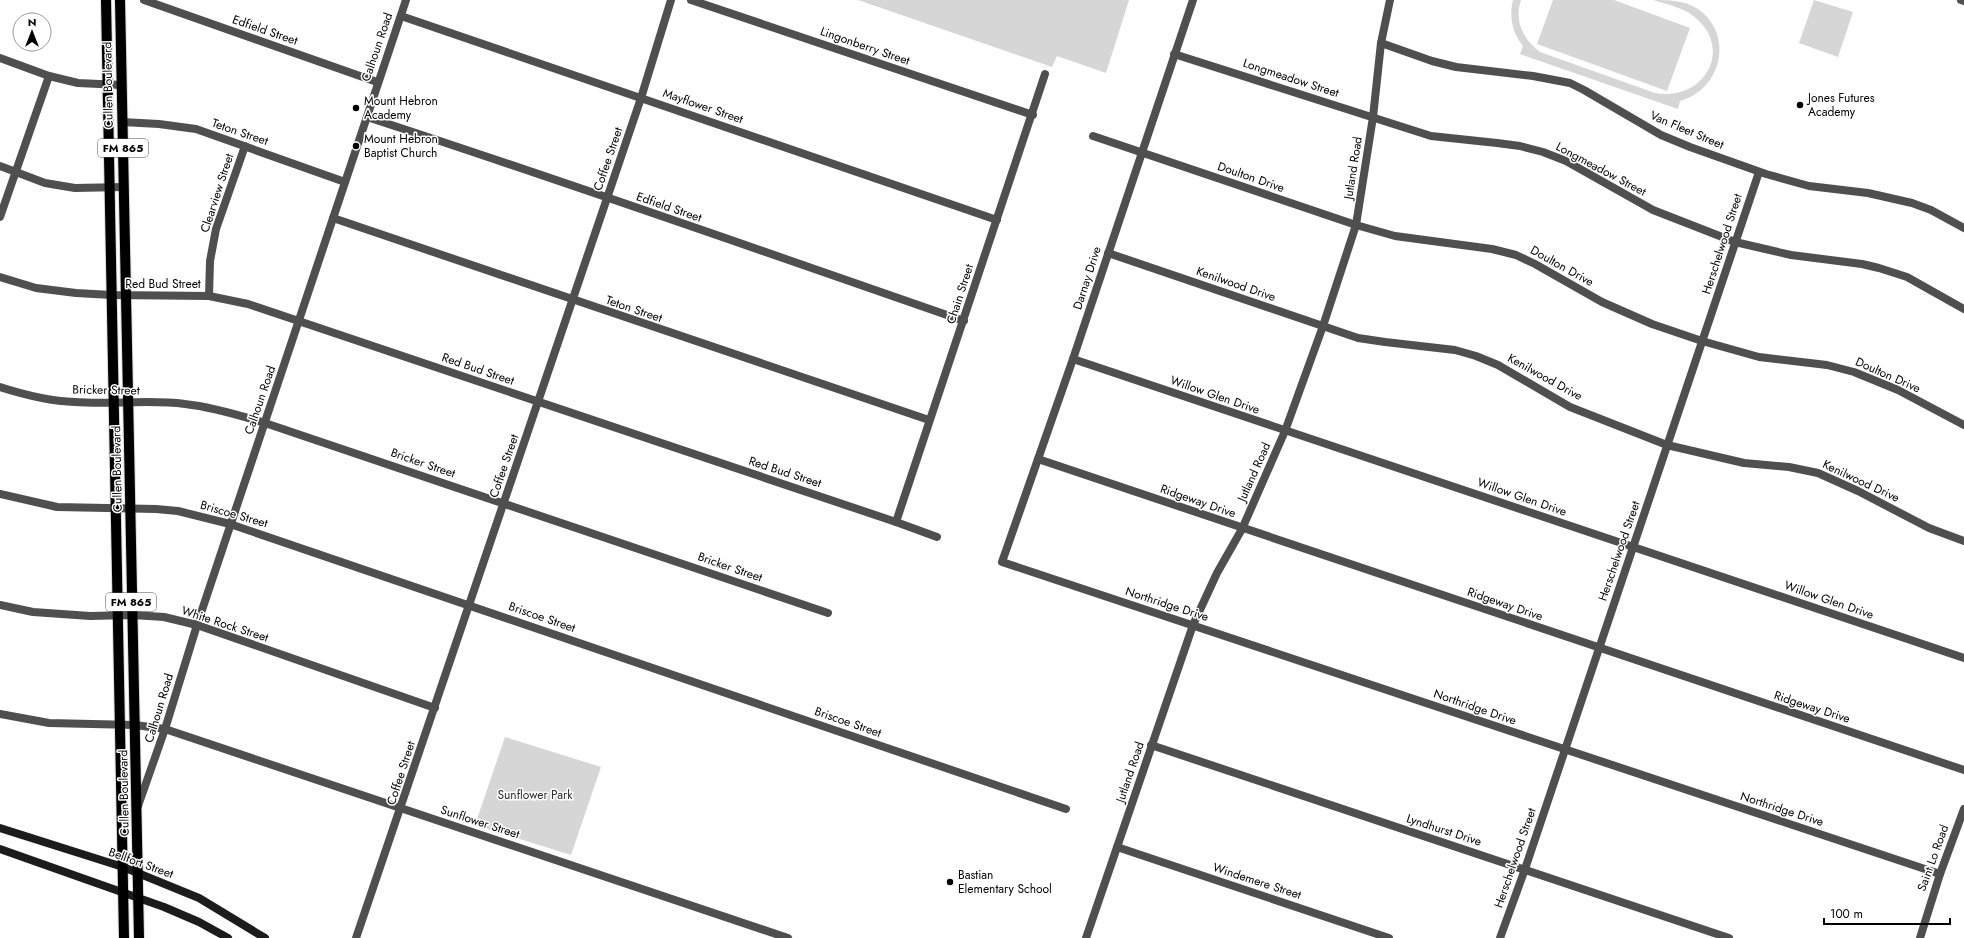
<svg xmlns="http://www.w3.org/2000/svg" width="1964" height="938" viewBox="0 0 1964 938" font-family="Jost,sans-serif">
	<style>
		.green { fill: #d6d6d6 }
		.lines { fill: none; stroke-linecap: round; stroke-linejoin: round }
		.primary-casing { stroke: #dbdbdb; stroke-width: 12 }
		.minor { stroke: #4f4f4f; stroke-width: 8 }
		.tertiary { stroke: #4f4f4f; stroke-width: 8 }
		.secondary { stroke: #1c1c1c; stroke-width: 8 }
		.primary { stroke: #000; stroke-width: 10 }
		.poi-dot { fill: #000; stroke: #fff; stroke-width: 1.5 }
		.labels { text-anchor: middle; dominant-baseline: central; stroke-width: 3; stroke-linejoin: round; paint-order: stroke }
		.shield { fill: #fff; stroke: #4c4c4c; stroke-width: 1 }
		.shield-label { font-size: 11px; font-weight: bold; fill: #000 }
		.street-label { font-size: 12px; fill: #000; stroke: #fff }
		.poi-label { font-size: 12px; fill: #000; stroke: #fff; text-anchor: start }
		.park-label { font-size: 12px; fill: #2d2d2d; stroke: #fff }
	</style>
	<rect width="100%" height="100%" fill="#fff"/>
	<!-- green -->
	<g class="green">
		<path d="M858,0H1129L1106,73L1057,56L1052,67Z"/>
		<path d="M1513,0H1521C1514,20 1523,40 1540,52L1655,93C1701,102 1733,53 1698,20C1687,8 1668,5 1653,0C1669,0 1684,0 1698,9C1735,35 1721,90 1680,101L1678,109L1520,54L1523,46C1512,33 1509,16 1513,0Z"/>
		<path d="M1553,0H1614L1690,28L1667,91L1537,44Z"/>
		<path d="M1814,0L1853,12L1838,57L1799,43Z"/>
		<path d="M505,737L601,767L571,855L475,825Z"/>
	</g>
	<g class="lines">
		<defs>
			<g id="primary">
				<path d="M106,0L124,938"/>
				<path d="M120,0L139,938"/>
			</g>
		</defs>
		<!-- primary casing -->
		<use href="#primary" class="primary-casing"/>
		<!-- minor -->
		<g class="minor">
			<path d="M144,0L377,82"/>
			<path d="M691,0L1033,115"/>
			<path d="M1193,0L1073,359L1002,562L1940,874"/>
			<path d="M1961,0L1964,1"/>
			<path d="M401,16L997,220"/>
			<path d="M1381,43L1432,61L1456,67L1533,76L1570,83L1584,90L1661,135L1690,147L1766,174L1809,186L1868,193L1912,203L1931,210L1964,228"/>
			<path d="M1174,54L1431,136L1497,143L1520,146L1543,152L1566,161L1653,210L1735,242L1791,255L1862,264L1879,268L1907,277L1964,309"/>
			<path d="M0,58L49,76L78,83L121,85"/>
			<path d="M367,117C567,182 765,252 964,321"/>
			<path d="M122,122L159,124L196,129L345,182"/>
			<path d="M1093,136L1356,225L1395,236L1492,249L1516,255L1535,264L1602,302L1652,324L1702,341L1759,357L1827,365L1854,372L1898,390L1964,425"/>
			<path d="M0,166L45,183L75,188L124,187"/>
			<path d="M0,217L49,76"/>
			<path d="M333,218L929,420"/>
			<path d="M1108,253L1358,338L1385,342L1455,350L1476,356L1498,365L1570,407L1667,445L1744,463L1789,467L1818,473L1858,491L1929,528L1964,541"/>
			<path d="M0,277L36,288L76,293L112,295L209,296L248,304L896,522L937,537"/>
			<path d="M209,296L210,261L216,229L245,146"/>
			<path d="M1073,359L1964,658"/>
			<path d="M0,387C25,395 48,401 75,402C111,405 148,399 185,404C212,407 239,415 265,423L828,613"/>
			<path d="M1038,459L1964,770"/>
			<path d="M0,494L57,507L156,509L178,511L230,524L1066,809"/>
			<path d="M896,522L1045,74"/>
			<path d="M0,605L33,612L90,616L132,615L164,617L197,625L435,708"/>
			<path d="M0,714L49,723L135,725L165,729L788,938"/>
			<path d="M1151,745L1729,938"/>
			<path d="M138,806L165,729L197,625L406,0"/>
			<path d="M1117,847L1389,938"/>
			<path d="M356,938L641,98L671,0"/>
			<path d="M1500,938L1525,869L1759,172"/>
			<path d="M1920,938L1940,874L1964,809"/>
		</g>
		<!-- tertiary -->
		<path class="tertiary" d="M1086,938L1193,625L1217,573L1242,529L1285,431L1323,326L1356,225L1373,117L1381,43L1390,0"/>
		<!-- secondary -->
		<g class="secondary">
			<path d="M0,828L123,867L199,898L265,938"/>
			<path d="M0,849L164,907L199,922L228,938"/>
		</g>
		<!-- primary -->
		<use href="#primary" class="primary"/>
	</g>
	<!-- markers -->
	<g class="poi-dot">
		<circle cx="1800" cy="105" r="4"/>
		<circle cx="356" cy="108" r="4"/>
		<circle cx="356" cy="146" r="4"/>
		<circle cx="950" cy="882" r="4"/>
	</g>
	<g class="labels">
		<!-- shield labels -->
		<g class="shield">
			<rect x="98" y="139" width="50" height="18" rx="3"/>
			<rect x="106" y="593" width="50" height="18" rx="3"/>
		</g>
		<g class="shield-label">
			<text x="123" y="148">FM 865</text>
			<text x="131" y="602">FM 865</text>
		</g>
		<!-- street labels -->
		<g class="street-label">
			<text transform="translate(265 30) rotate(19)">Edfield Street</text>
			<text transform="translate(865 46) rotate(19)">Lingonberry Street</text>
			<text transform="translate(377 47) rotate(-71)">Calhoun Road</text>
			<text transform="translate(1291 78) rotate(18)">Longmeadow Street</text>
			<text transform="translate(108 85) rotate(-91)">Cullen Boulevard</text>
			<text transform="translate(703 106) rotate(19)">Mayflower Street</text>
			<text transform="translate(1687 130) rotate(23)">Van Fleet Street</text>
			<text transform="translate(240 132) rotate(19)">Teton Street</text>
			<text transform="translate(608 159) rotate(-71)">Coffee Street</text>
			<text transform="translate(1353 168) rotate(-81)">Jutland Road</text>
			<text transform="translate(1601 169) rotate(28)">Longmeadow Street</text>
			<text transform="translate(1251 177) rotate(19)">Doulton Drive</text>
			<text transform="translate(217 193) rotate(-72)">Clearview Street</text>
			<text transform="translate(669 207) rotate(19)">Edfield Street</text>
			<text transform="translate(1722 244) rotate(-72)">Herschelwood Street</text>
			<text transform="translate(1562 266) rotate(29)">Doulton Drive</text>
			<text transform="translate(1087 278) rotate(-72)">Darnay Drive</text>
			<text x="163" y="284">Red Bud Street</text>
			<text transform="translate(1236 284) rotate(19)">Kenilwood Drive</text>
			<text transform="translate(960 294) rotate(-72)">Chain Street</text>
			<text transform="translate(634 309) rotate(19)">Teton Street</text>
			<text transform="translate(478 369) rotate(19)">Red Bud Street</text>
			<text transform="translate(1888 375) rotate(24)">Doulton Drive</text>
			<text transform="translate(1545 377) rotate(29)">Kenilwood Drive</text>
			<text transform="translate(106 390) rotate(1)">Bricker Street</text>
			<text transform="translate(1215 395) rotate(19)">Willow Glen Drive</text>
			<text transform="translate(260 400) rotate(-71)">Calhoun Road</text>
			<text transform="translate(423 463) rotate(19)">Bricker Street</text>
			<text transform="translate(504 466) rotate(-71)">Coffee Street</text>
			<text transform="translate(117 469) rotate(-91)">Cullen Boulevard</text>
			<text transform="translate(785 472) rotate(18)">Red Bud Street</text>
			<text transform="translate(1254 472) rotate(-66)">Jutland Road</text>
			<text transform="translate(1861 481) rotate(25)">Kenilwood Drive</text>
			<text transform="translate(1522 497) rotate(19)">Willow Glen Drive</text>
			<text transform="translate(1198 501) rotate(19)">Ridgeway Drive</text>
			<text transform="translate(234 514) rotate(16)">Briscoe Street</text>
			<text transform="translate(1619 551) rotate(-71)">Herschelwood Street</text>
			<text transform="translate(730 567) rotate(19)">Bricker Street</text>
			<text transform="translate(1829 600) rotate(19)">Willow Glen Drive</text>
			<text transform="translate(1167 604) rotate(18)">Northridge Drive</text>
			<text transform="translate(1505 604) rotate(19)">Ridgeway Drive</text>
			<text transform="translate(542 617) rotate(19)">Briscoe Street</text>
			<text transform="translate(225 624) rotate(18)">White Rock Street</text>
			<text transform="translate(1475 707) rotate(19)">Northridge Drive</text>
			<text transform="translate(1812 707) rotate(18)">Ridgeway Drive</text>
			<text transform="translate(159 708) rotate(-73)">Calhoun Road</text>
			<text transform="translate(848 722) rotate(19)">Briscoe Street</text>
			<text transform="translate(1130 772) rotate(-71)">Jutland Road</text>
			<text transform="translate(401 773) rotate(-72)">Coffee Street</text>
			<text transform="translate(124 793) rotate(-91)">Cullen Boulevard</text>
			<text transform="translate(1782 809) rotate(18)">Northridge Drive</text>
			<text transform="translate(480 822) rotate(18)">Sunflower Street</text>
			<text transform="translate(1444 830) rotate(18)">Lyndhurst Drive</text>
			<text transform="translate(1515 858) rotate(-71)">Herschelwood Street</text>
			<text transform="translate(1933 858) rotate(-70)">Saint Lo Road</text>
			<text transform="translate(141 863) rotate(20)">Bellfort Street</text>
			<text transform="translate(1257 881) rotate(18)">Windemere Street</text>
		</g>
		<!-- poi labels -->
		<g class="poi-label">
			<text x="1808" y="98">Jones Futures<tspan x="1808" dy="14">Academy</tspan></text>
			<text x="364" y="101">Mount Hebron<tspan x="364" dy="14">Academy</tspan></text>
			<text x="364" y="139">Mount Hebron<tspan x="364" dy="14">Baptist Church</tspan></text>
			<text x="958" y="875">Bastian<tspan x="958" dy="14">Elementary School</tspan></text>
		</g>
		<!-- park labels -->
		<g class="park-label">
			<text x="535" y="795">Sunflower Park</text>
		</g>
	</g>
	<!-- north arrow -->
	<g transform="translate(32 32)"><circle r="19" fill="#ffffff" stroke="#999999"/>
	<path d="M0-3L7 15L0 10L-7 15Z" fill="#000000"/>
	<text y="-6" font-size="11" font-weight="bold" text-anchor="middle" fill="#000000">N</text>
	</g>
	<!-- scale -->
	<path d="M1824 918v6h126v-6" fill="none" stroke="#000000" stroke-width="2"/>
	<text x="1830" y="918" font-size="12" fill="#000000" stroke="#ffffff" stroke-width="3" paint-order="stroke">100 m</text>
</svg>
